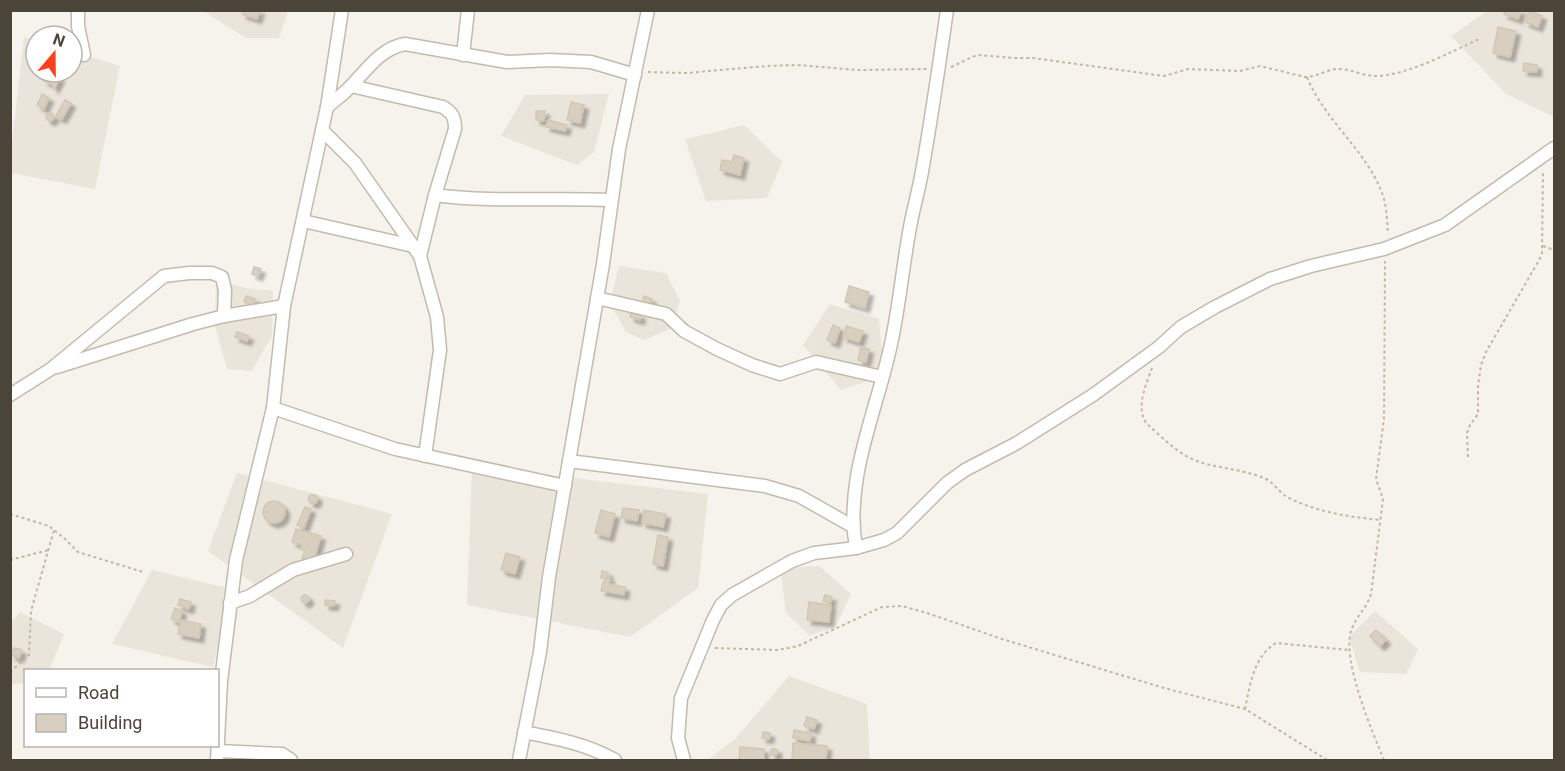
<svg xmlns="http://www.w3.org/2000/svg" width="1565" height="771" viewBox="0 0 1565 771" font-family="Roboto,sans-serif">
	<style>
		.residential { fill: #eae5da }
		.building { fill: #d8cfc1; stroke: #d3c7b4; stroke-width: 1.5; filter: url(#shadow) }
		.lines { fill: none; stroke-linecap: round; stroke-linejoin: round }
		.street-casing { stroke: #c2bbae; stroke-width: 15 }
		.path { stroke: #c4b79f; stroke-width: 2; stroke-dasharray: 3 3; stroke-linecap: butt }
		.street { stroke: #fff; stroke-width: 12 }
	</style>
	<defs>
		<filter id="shadow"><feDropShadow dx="4.5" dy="4.5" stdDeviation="1.5" flood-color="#0004"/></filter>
	</defs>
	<rect width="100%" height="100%" fill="#f6f3ec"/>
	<!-- residential -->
	<g class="residential">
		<path d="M203,11V10L288,11L279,38H246Z"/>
		<path d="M1487,11H1554V117L1506,94L1451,36Z"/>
		<path d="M24,37L36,40V72H72V51L120,66L95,189L11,173V151Z"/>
		<path d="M609,94L594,152L577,165L501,136L525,95Z"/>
		<path d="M744,125L782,162L767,198L706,201L685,139Z"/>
		<path d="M619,266L666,273L680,301L672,328L644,340L626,332L612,307L613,290Z"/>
		<path d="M216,279L245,288L273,291L272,336L252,371L227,369L215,326Z"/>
		<path d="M830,304L879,319L882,353L875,379L841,390L803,345Z"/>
		<path d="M472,466L708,494L698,588L630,637L467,605Z"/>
		<path d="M237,473L392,514L343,648L208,551Z"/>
		<path d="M819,566L851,594L835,628L809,635L786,613L780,568Z"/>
		<path d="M152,570L231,589L213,667L112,644Z"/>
		<path d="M1375,611L1418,649L1406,674L1360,672L1349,637Z"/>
		<path d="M20,612L64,634L49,670H26L25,683L11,684V623Z"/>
		<path d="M789,676L867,704L870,760H707L735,739Z"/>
	</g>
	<!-- building -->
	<g class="building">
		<path d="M244,10H260L257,19L242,14Z"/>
		<path d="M1505,10H1521L1518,19L1504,14Z"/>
		<path d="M1529,11L1542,16L1538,27L1525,22Z"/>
		<path d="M1498,27L1516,31L1510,57L1493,53Z"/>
		<path d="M1524,63L1537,65V72L1523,71Z"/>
		<path d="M47,73L60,78L54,89L52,84L44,81Z"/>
		<path d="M42,94L49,98L44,109L37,105Z"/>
		<path d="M65,100L71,103L62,119L56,116Z"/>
		<path d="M571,102L584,105L580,123L567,120Z"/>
		<path d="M536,111H545L544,121L536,120Z"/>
		<circle cx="50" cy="117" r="4"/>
		<path d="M548,120L567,125L565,131L546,127Z"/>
		<path d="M734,155L744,158L740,175L720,170L722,160L732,162Z"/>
		<path d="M254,267L261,269L258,276L252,274Z"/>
		<path d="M849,286L869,292L865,308L845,302Z"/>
		<path d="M246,296L255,299L253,306L244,302Z"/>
		<path d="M644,296L652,299L648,310L641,307Z"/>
		<path d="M631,312L641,315L640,320L630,317Z"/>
		<path d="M833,325L840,328L835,343L827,340Z"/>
		<path d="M846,326L863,331L859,342L843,337Z"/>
		<path d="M237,332L249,336L247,341L235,337Z"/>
		<path d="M861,347L869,349L866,362L858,360Z"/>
		<circle cx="313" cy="499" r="4.5"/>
		<circle cx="274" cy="512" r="11"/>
		<path d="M305,507L311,509L304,528L297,525Z"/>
		<path d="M623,508L639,510L637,521L621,518Z"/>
		<path d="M601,510L615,514L609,537L595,533Z"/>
		<path d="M644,510L666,514L663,527L642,523Z"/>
		<path d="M296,529L321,536L313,563L302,559L305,550L301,549L302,545L292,542Z"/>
		<path d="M658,535L668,537L663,566L653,564Z"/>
		<path d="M506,553L520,557L515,574L501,570Z"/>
		<path d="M602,571L608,572L607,579L601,578Z"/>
		<path d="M610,577L609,584L625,587L624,595L601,591L603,582Z"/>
		<circle cx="305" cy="599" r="4"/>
		<path d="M825,595L832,597L830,603L823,601Z"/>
		<path d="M180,599L191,602L189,609L178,605Z"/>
		<path d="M325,600L335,601L334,606L325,605Z"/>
		<path d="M809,602L831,605L829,622L807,620Z"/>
		<path d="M175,608L182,611L179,622L171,619Z"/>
		<path d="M181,620L201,624L199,638L178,634Z"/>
		<path d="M1376,630L1386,640L1380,646L1370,636Z"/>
		<path d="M14,648L22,650L19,658L11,655Z"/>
		<path d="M807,717L817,720L814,729L804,726Z"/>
		<path d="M794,730L811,733L810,741L793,738Z"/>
		<path d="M763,732L770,733L769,739L762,738Z"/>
		<path d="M793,743L827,746L826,760H792Z"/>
		<path d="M740,747L764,749V760H739Z"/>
		<circle cx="774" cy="752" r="3.5"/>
	</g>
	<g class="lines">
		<defs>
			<g id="street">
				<path d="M78,10V26L84,55"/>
				<path d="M463,55L468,10"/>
				<path d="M351,86L443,107C453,113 455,118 455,129L435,195L420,256"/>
				<path d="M327,107C335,100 345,93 352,85C368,68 382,48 405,44L507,62L550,60L591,62L635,75"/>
				<path d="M322,130L355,163L420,256L437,317L440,350L425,456"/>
				<path d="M435,195C493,203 553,197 611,200"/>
				<path d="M303,221L413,246"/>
				<path d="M597,298L666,314L684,331L717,349L752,365L780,374L816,362L882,377"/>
				<path d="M57,367L193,324L224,316L284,306"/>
				<path d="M10,395L51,369L164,276L189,273H212L222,277L225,290L224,316"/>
				<path d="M273,408L395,449L565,486"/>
				<path d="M569,461L765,486L799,496L852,526"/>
				<path d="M856,548C844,478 877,411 891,344C900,303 903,262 911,222C914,207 918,192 921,177C931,122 939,66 947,10"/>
				<path d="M230,603L250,596L293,570L346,554"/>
				<path d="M524,732C555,738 587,744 615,760"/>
				<path d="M218,751L282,754L291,760"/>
				<path d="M217,760L221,681L236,560L273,408L284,306L327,107L342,10"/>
				<path d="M519,760L540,652L549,577L603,264L619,149L648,10"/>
				<path d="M684,760L678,738L681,698L713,620L721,605L732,595L792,561L814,553L856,548L884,540L897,533L947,483L965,470L1017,443L1093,395L1159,347L1181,327L1215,307L1270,279L1311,266L1384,249L1445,225L1554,148"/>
			</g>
		</defs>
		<!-- street casing -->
		<use href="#street" class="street-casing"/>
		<!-- path -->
		<g class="path">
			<path d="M951,67L977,55L1014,58H1033L1164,76L1188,69L1240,71L1260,66L1305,77C1316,77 1326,70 1337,69C1348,68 1361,75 1373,76C1404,77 1451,52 1479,39"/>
			<path d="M648,72L686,73L767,66L796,65L859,70L927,69"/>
			<path d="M1307,77C1324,120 1366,150 1382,193C1387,206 1387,221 1388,234"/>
			<path d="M1543,246L1554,250"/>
			<path d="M1152,368C1146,385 1135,408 1147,424C1163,438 1182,458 1203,463C1224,469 1246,470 1266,479C1274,483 1279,492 1287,497C1316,512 1349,517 1381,520"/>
			<path d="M1468,457L1467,433L1470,425L1478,414V386L1481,365L1486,352L1542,255L1543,170"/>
			<path d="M10,514L49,526L65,539L78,552L143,572"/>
			<path d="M10,560L49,550"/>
			<path d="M715,648L778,650L798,646L882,607L902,606L927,613L1002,639L1164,688L1245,709L1327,760"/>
			<path d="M10,672L29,655L31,611L54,530"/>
			<path d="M1245,709C1250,686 1253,657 1276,643L1349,650"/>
			<path d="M1384,760C1372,731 1342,661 1351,631C1355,618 1367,608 1371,594L1383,499L1376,479L1384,419L1385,261"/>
		</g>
		<!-- street -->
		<use href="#street" class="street"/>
	</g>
	<!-- border -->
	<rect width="1565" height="771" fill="none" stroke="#4b4439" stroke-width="24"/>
	<!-- legend -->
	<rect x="24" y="669" width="195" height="78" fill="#ffffff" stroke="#b7b4b0" stroke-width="1.5"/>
	<rect x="36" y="688" width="30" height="9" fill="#ffffff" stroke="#b7b4b0" stroke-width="1.5"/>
	<text x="78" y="699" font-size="18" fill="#4b4439">Road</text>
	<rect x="36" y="714" width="30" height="18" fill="#d8cfc1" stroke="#b7b4b0" stroke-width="1.5"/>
	<text x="78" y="729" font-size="18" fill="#4b4439">Building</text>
	<!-- north arrow -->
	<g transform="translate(54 54) rotate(20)"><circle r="28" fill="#ffffff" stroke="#b7b4b0" stroke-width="1.5"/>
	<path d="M0-4.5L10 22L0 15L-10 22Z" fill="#fc3f1d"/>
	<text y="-9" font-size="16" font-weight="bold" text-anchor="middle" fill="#4b4439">N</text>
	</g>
</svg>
